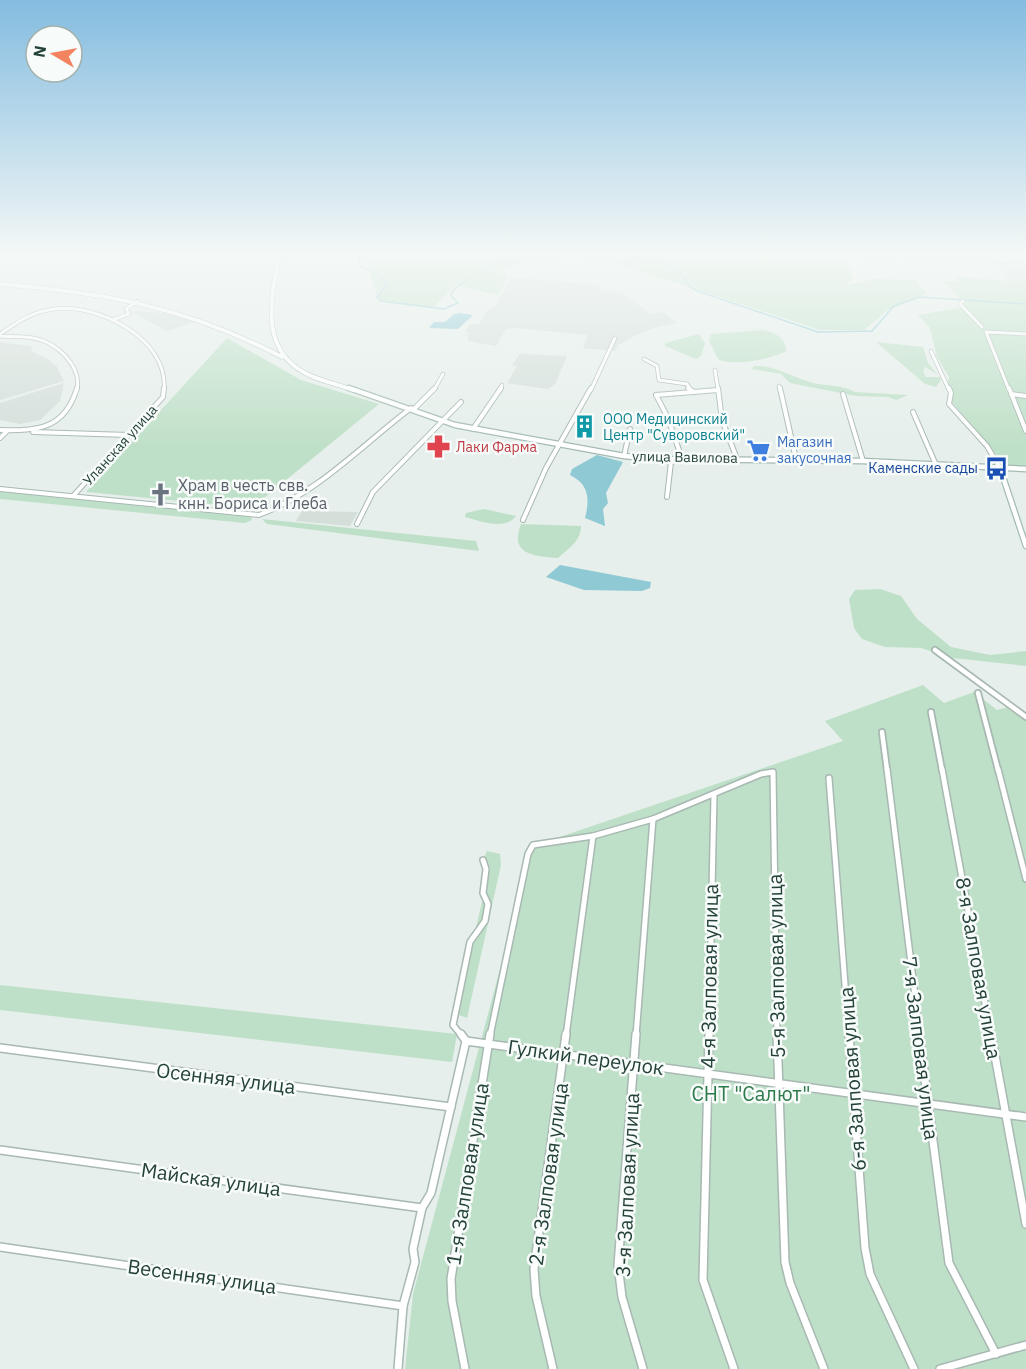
<svg xmlns="http://www.w3.org/2000/svg" width="1026" height="1369" viewBox="0 0 1026 1369" font-family="'IBM Plex Sans',sans-serif">
	<style>
		.built { fill: #d4dfda }
		.green { fill: #bfe0c8 }
		.water { fill: #8ec9d4 }
		.lines { fill: none; stroke-linecap: round; stroke-linejoin: round }
		.stream { stroke: #8ec9d4; stroke-width: 1.5 }
		.street-far4-casing { stroke: #a8b8b2; stroke-width: 4.5 }
		.street-far3-casing { stroke: #a8b8b2; stroke-width: 6 }
		.street-far2-casing { stroke: #a8b8b2; stroke-width: 8 }
		.street-far1-casing { stroke: #a8b8b2; stroke-width: 8 }
		.street-casing { stroke: #a8b8b2; stroke-width: 10 }
		.secondary-far1-casing { stroke: #a4bbb3; stroke-width: 5 }
		.secondary-casing { stroke: #a4bbb3; stroke-width: 7 }
		.street-far4 { stroke: #fff; stroke-width: 3 }
		.street-far3 { stroke: #fff; stroke-width: 4 }
		.street-far2 { stroke: #fff; stroke-width: 4.5 }
		.street-far1 { stroke: #fff; stroke-width: 5 }
		.street { stroke: #fff; stroke-width: 7 }
		.secondary-far1 { stroke: #fff; stroke-width: 4 }
		.secondary { stroke: #fff; stroke-width: 4.5 }
		.labels { text-anchor: middle; dominant-baseline: central; stroke-width: 5; stroke-linejoin: round; paint-order: stroke }
		.far-culture-label { font-size: 14px; fill: #0d838f; stroke: #f7fbf9; text-anchor: start }
		.far-shop-label { font-size: 14px; fill: #366cbe; stroke: #f7fbf9; text-anchor: start }
		.far-street-label { font-size: 14px; fill: #24423a; stroke: #f7fbf9 }
		.far-health-label { font-size: 14px; fill: #be3a42; stroke: #f7fbf9; text-anchor: start }
		.far-transit-label { font-size: 14px; fill: #164399; stroke: #f7fbf9; text-anchor: end }
		.worship-label { font-size: 16px; fill: #5b616d; stroke: #f7fbf9; text-anchor: start }
		.near-street-label { font-size: 20px; fill: #24423a; stroke: #f7fbf9 }
		.near-park-label { font-size: 20px; fill: #2d7a4b; stroke: #f7fbf9 }
	</style>
	<rect width="100%" height="100%" fill="#e6efeb"/>
	<!-- built -->
	<g class="built">
		<path d="M993,262H1026V282H1011Z"/>
		<path d="M511,277L602,285L599,291L621,292L651,314L664,312L677,323L657,327L634,336L618,345L615,351L583,348L588,335L514,328L506,329L496,346L468,341V332H465L470,324H479L488,309L495,307Z"/>
		<path d="M130,311L165,313L194,322L167,331Z"/>
		<path d="M0,342L31,346L33,348L30,351L46,358L57,367L64,381L0,400Z"/>
		<path d="M520,354L567,356L555,384L548,389L507,383L517,366L512,365Z"/>
		<path d="M64,383L60,401L40,420L20,424L0,420V403Z"/>
		<path d="M302,511L358,512L350,526L296,521Z"/>
	</g>
	<!-- green -->
	<g class="green">
		<path d="M364,255H844L853,279L844,286L873,279L916,280L926,294L888,310L864,330H820L600,258L530,255L527,257L532,259L497,272L508,276L498,295L456,285L432,308L379,301Z"/>
		<path d="M957,277L1026,282V468L1006,466L951,401L953,396L947,384L949,377L937,357L930,328L918,315L964,307L960,302L962,300L942,281H959Z"/>
		<path d="M763,330C776,333 785,337 786,351C772,359 731,367 718,359L709,341L711,334Z"/>
		<path d="M699,334L705,343L701,356L696,359L665,346V343Z"/>
		<path d="M227,338L301,380L379,404L252,508L86,492Z"/>
		<path d="M876,342L923,347L928,363L938,375L925,367L923,371L926,377H940L941,380L936,387L925,384Z"/>
		<path d="M754,366C776,365 793,378 813,383C827,386 842,385 855,392L908,395L896,400L888,397L856,396L790,383L781,374L752,369Z"/>
		<path d="M0,491L250,515L252,520L245,523L0,499Z"/>
		<path d="M484,509L516,516C505,531 480,521 465,517L466,513Z"/>
		<path d="M262,519L476,541L479,551L267,524Z"/>
		<path d="M521,524L581,526C581,541 569,548 558,558C534,556 509,555 521,524Z"/>
		<path d="M880,589L901,596L917,619L951,647L990,655L1026,651V666L953,658L921,648L885,647L862,639L854,628L849,599L855,590Z"/>
		<path d="M923,685L944,703L974,692L997,710L1008,707L1026,720V1369H405L413,1294L533,846L843,741L825,721Z"/>
		<path d="M487,851L500,854L501,865L467,1018L456,1014L490,867L483,860Z"/>
		<path d="M0,985L457,1034L452,1062L0,1010Z"/>
	</g>
	<!-- water -->
	<g class="water">
		<path d="M460,313L473,315L458,329L429,328L434,322H445L454,314Z"/>
		<path d="M597,455L623,462L606,493L608,503L603,509L605,526L585,518C590,499 589,484 570,475L572,469Z"/>
		<path d="M560,565L651,582L650,588L642,591L584,590L546,577Z"/>
	</g>
	<g class="lines">
		<!-- stream -->
		<g class="stream">
			<path d="M359,255L360,267L376,273L387,285L377,297L381,301L444,309L458,303L451,296L452,292C490,253 534,258 584,255"/>
			<path d="M623,255L678,268L690,287L697,291L818,332L872,331L894,306L920,297L1026,304"/>
		</g>
		<defs>
			<g id="street-far4">
				<path d="M848,255L859,259L1026,261"/>
				<path d="M963,301L960,304L982,327"/>
				<path d="M112,320L129,314L126,309L137,301"/>
				<path d="M0,334C18,322 31,312 54,309C98,303 169,339 164,390"/>
				<path d="M0,336C11,337 22,336 33,338C56,342 82,365 77,390"/>
				<path d="M931,351L949,390"/>
				<path d="M644,359L657,366L659,380L687,384L691,390"/>
				<path d="M715,370L718,390"/>
				<path d="M779,386L780,390"/>
				<path d="M434,390L443,374"/>
				<path d="M500,390L502,385"/>
				<path d="M591,390L615,338"/>
				<path d="M1009,390L986,332L1026,334"/>
			</g>
			<g id="street-far3">
				<path d="M688,388L694,392"/>
				<path d="M718,388L722,420L737,459"/>
				<path d="M780,388L796,459"/>
				<path d="M949,388L951,393L949,404L987,446L1000,468"/>
				<path d="M1009,388L1026,431"/>
				<path d="M843,394L863,461"/>
				<path d="M1011,394L1026,396"/>
				<path d="M656,395L668,418L682,459L671,462L667,497"/>
				<path d="M656,395L718,390"/>
				<path d="M414,409L435,388"/>
				<path d="M913,412L936,465"/>
				<path d="M473,429L501,388"/>
				<path d="M0,430C38,431 65,429 77,388"/>
				<path d="M33,432L129,435"/>
				<path d="M0,438L7,431"/>
				<path d="M624,456L630,429"/>
				<path d="M0,489L259,515C318,493 362,445 411,408"/>
				<path d="M73,496L163,397L164,388"/>
				<path d="M523,520L546,468L591,388"/>
				<path d="M357,524L373,492L461,402"/>
			</g>
			<g id="street-far2">
				<path d="M935,650L1026,717"/>
				<path d="M978,693L998,770"/>
				<path d="M931,712L942,770"/>
				<path d="M882,732L887,770"/>
			</g>
			<g id="street-far1">
				<path d="M887,769L920,1036"/>
				<path d="M942,769L991,1036"/>
				<path d="M998,769L1026,879"/>
				<path d="M829,778L849,1036"/>
				<path d="M462,1036L453,1025L470,942L485,921L488,904L483,893L486,869L483,860"/>
				<path d="M490,1036L528,854L533,845L593,836L653,819L761,774L773,772L777,1036"/>
				<path d="M566,1036L593,836"/>
				<path d="M636,1036L653,819"/>
				<path d="M709,1036L714,795"/>
			</g>
			<g id="street">
				<path d="M636,1034L618,1265L622,1297L643,1369"/>
				<path d="M709,1034L703,1280L734,1369"/>
				<path d="M777,1034L785,1262L790,1283L824,1369"/>
				<path d="M849,1034L865,1248L870,1274L914,1369"/>
				<path d="M919,1034L949,1263L996,1354"/>
				<path d="M991,1034L1026,1224"/>
				<path d="M466,1041L1026,1117"/>
				<path d="M0,1048L451,1107"/>
				<path d="M0,1150L422,1208"/>
				<path d="M0,1247L403,1306"/>
				<path d="M398,1369L403,1306L415,1262L413,1249L422,1208L431,1193L466,1041L461,1034"/>
				<path d="M465,1369L452,1301L451,1279L490,1034"/>
				<path d="M553,1369L536,1296L534,1269L566,1034"/>
				<path d="M940,1369L1026,1345"/>
			</g>
			<g id="secondary-far1">
				<path d="M279,255C272,297 258,348 305,373C319,381 338,384 353,390"/>
				<path d="M0,284C106,293 186,307 282,357"/>
			</g>
			<g id="secondary">
				<path d="M349,388L455,425L624,456L655,459L863,461L1026,469"/>
				<path d="M1000,468L1026,546"/>
			</g>
		</defs>
		<!-- street-far4 casing -->
		<use href="#street-far4" class="street-far4-casing"/>
		<!-- street-far3 casing -->
		<use href="#street-far3" class="street-far3-casing"/>
		<!-- street-far2 casing -->
		<use href="#street-far2" class="street-far2-casing"/>
		<!-- street-far1 casing -->
		<use href="#street-far1" class="street-far1-casing"/>
		<!-- street casing -->
		<use href="#street" class="street-casing"/>
		<!-- secondary-far1 casing -->
		<use href="#secondary-far1" class="secondary-far1-casing"/>
		<!-- secondary casing -->
		<use href="#secondary" class="secondary-casing"/>
		<!-- street-far4 -->
		<use href="#street-far4" class="street-far4"/>
		<!-- street-far3 -->
		<use href="#street-far3" class="street-far3"/>
		<!-- street-far2 -->
		<use href="#street-far2" class="street-far2"/>
		<!-- street-far1 -->
		<use href="#street-far1" class="street-far1"/>
		<!-- street -->
		<use href="#street" class="street"/>
		<!-- secondary-far1 -->
		<use href="#secondary-far1" class="secondary-far1"/>
		<!-- secondary -->
		<use href="#secondary" class="secondary"/>
	</g>
	<!-- sky -->
	<linearGradient id="sky" x2="0" y2="1"><stop stop-color="#84bce0"/><stop offset="0.57" stop-color="#f4f8f6"/><stop offset="1" stop-color="#f4f8f6" stop-opacity="0"/></linearGradient>
	<rect width="1026" height="446" fill="url(#sky)"/>
	<!-- icons -->
	<defs>
		<symbol id="building-bare" viewBox="-9 -9 18 18"><path d="M-4-6H4V6H1V3H-1V6H-4ZM-2.5-4.3h1.7v1.8h-1.7ZM.8-4.3h1.7v1.8H.8ZM-2.5-1h1.7V.8h-1.7ZM.8-1h1.7V.8H.8Z" fill="#0f9aa8" stroke="#f7fbf9" stroke-width="2.5" paint-order="stroke"/></symbol>
		<symbol id="pharmacy-bare" viewBox="-9 -9 18 18"><path d="M-2-6h4v4h4v4h-4v4h-4v-4h-4v-4h4Z" fill="#e0444e" stroke="#f7fbf9" stroke-width="2.5" paint-order="stroke"/></symbol>
		<symbol id="supermarket-bare" viewBox="-9 -9 18 18"><path d="M-6-5.5h2.5l.6 2H6L4.5 2H-2.5L-4.4-4H-6ZM-1.5 3.2a1.3 1.3 0 1 0 .1 0ZM3 3.2a1.3 1.3 0 1 0 .1 0Z" fill="#3f7fe0" stroke="#f7fbf9" stroke-width="2.5" paint-order="stroke"/></symbol>
		<symbol id="bus-bare" viewBox="-9 -9 18 18"><path d="M-5-6H5V4H4V6H2V4H-2V6H-4V4H-5ZM-3.5-4V0h7V-4ZM-3.5 1.2v1.5H-2V1.2ZM2 1.2v1.5H3.5V1.2Z" fill="#1a4fb4" stroke="#f7fbf9" stroke-width="2.5" paint-order="stroke"/></symbol>
		<symbol id="church-bare" viewBox="-9 -9 18 18"><path d="M-1.2-6h2.4v3.5h3.3v2.4h-3.3V6h-2.4V-.1h-3.3v-2.4h3.3Z" fill="#6b7280" stroke="#f7fbf9" stroke-width="2.5" paint-order="stroke"/></symbol>
	</defs>
	<g fill-rule="evenodd">
		<use href="#building-bare" x="568" y="410" width="33" height="33"/>
		<use href="#pharmacy-bare" x="422" y="430" width="33" height="33"/>
		<use href="#supermarket-bare" x="742" y="434" width="33" height="33"/>
		<use href="#bus-bare" x="980" y="452" width="33" height="33"/>
		<use href="#church-bare" x="144" y="478" width="33" height="33"/>
	</g>
	<g class="labels">
		<!-- far-culture labels -->
		<g class="far-culture-label">
			<text x="603" y="419">ООО Медицинский<tspan x="603" dy="16">Центр "Суворовский"</tspan></text>
		</g>
		<!-- far-shop labels -->
		<g class="far-shop-label">
			<text x="777" y="442">Магазин<tspan x="777" dy="16">закусочная</tspan></text>
		</g>
		<!-- far-street labels -->
		<g class="far-street-label">
			<text transform="translate(120 445) rotate(-48)">Уланская улица</text>
			<text transform="translate(685 457) rotate(1)">улица Вавилова</text>
		</g>
		<!-- far-health labels -->
		<g class="far-health-label">
			<text x="456" y="447">Лаки Фарма</text>
		</g>
		<!-- far-transit labels -->
		<g class="far-transit-label">
			<text x="978" y="468">Каменские сады</text>
		</g>
		<!-- worship labels -->
		<g class="worship-label">
			<text x="178" y="485">Храм в честь свв.<tspan x="178" dy="18">кнн. Бориса и Глеба</tspan></text>
		</g>
		<!-- near-street labels -->
		<g class="near-street-label">
			<text transform="translate(776 966) rotate(-91)">5-я Залповая улица</text>
			<text transform="translate(979 968) rotate(80)">8-я Залповая улица</text>
			<text transform="translate(709 976) rotate(-89)">4-я Залповая улица</text>
			<text transform="translate(921 1048) rotate(83)">7-я Залповая улица</text>
			<text transform="translate(586 1057) rotate(8)">Гулкий переулок</text>
			<text transform="translate(226 1078) rotate(7)">Осенняя улица</text>
			<text transform="translate(852 1079) rotate(-94)">6-я Залповая улица</text>
			<text transform="translate(467 1174) rotate(-81)">1-я Залповая улица</text>
			<text transform="translate(548 1174) rotate(-82)">2-я Залповая улица</text>
			<text transform="translate(211 1179) rotate(8)">Майская улица</text>
			<text transform="translate(627 1185) rotate(-87)">3-я Залповая улица</text>
			<text transform="translate(202 1276) rotate(8)">Весенняя улица</text>
		</g>
		<!-- near-park labels -->
		<g class="near-park-label">
			<text x="751" y="1093">СНТ "Салют"</text>
		</g>
	</g>
	<!-- north arrow -->
	<g transform="translate(54 54) rotate(280)"><circle r="28" fill="#f7fbf9" stroke="#a3b1ad" stroke-width="1.5"/>
	<path d="M0-4.5L10 22L0 15L-10 22Z" fill="#f4845f"/>
	<text y="-9" font-size="16" font-weight="bold" text-anchor="middle" fill="#24423a">N</text>
	</g>
</svg>
